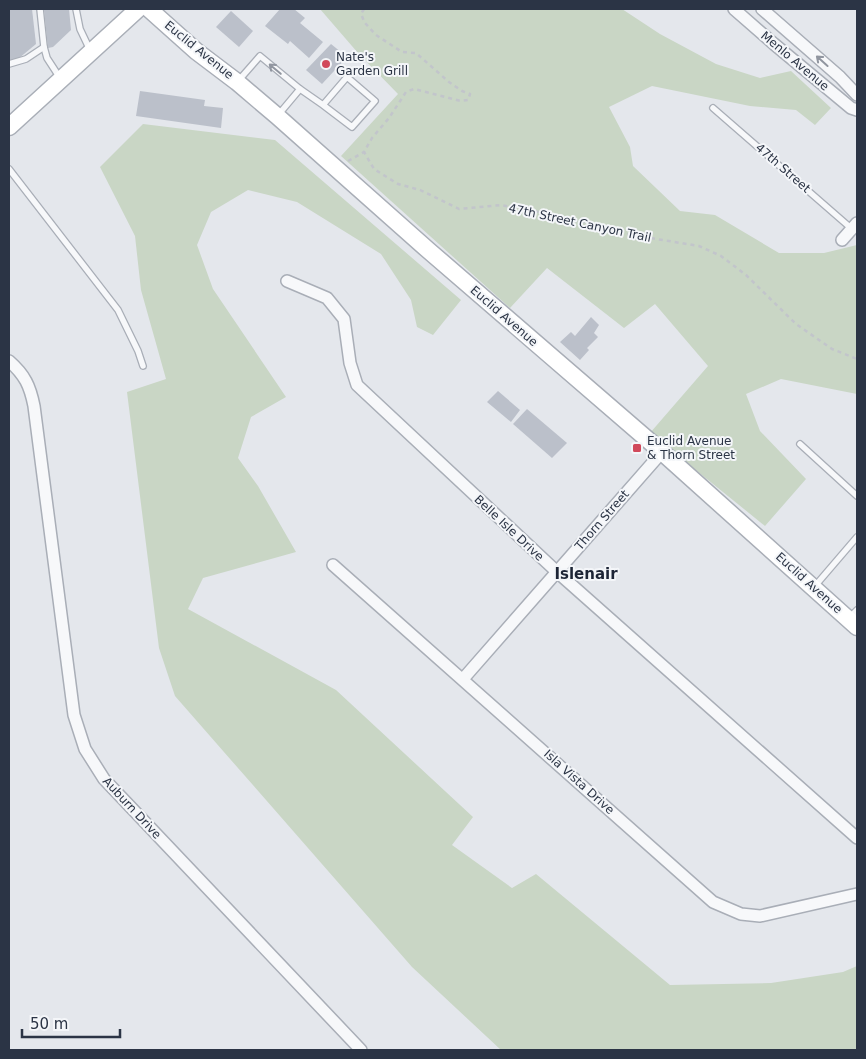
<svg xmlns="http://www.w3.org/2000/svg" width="866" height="1059" viewBox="0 0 866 1059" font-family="'DejaVu Sans',sans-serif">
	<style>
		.green { fill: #c9d6c5 }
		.building { fill: #bbc0ca }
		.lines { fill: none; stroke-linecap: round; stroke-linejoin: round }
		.service-casing { stroke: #a9aeb7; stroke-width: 8 }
		.minor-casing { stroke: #a9aeb7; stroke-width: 14 }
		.secondary-casing { stroke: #a9aeb7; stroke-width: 19 }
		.path { stroke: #c2c5cb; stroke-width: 2.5; stroke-dasharray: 4 4; stroke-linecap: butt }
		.service { stroke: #f7f8fa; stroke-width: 5.5 }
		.minor { stroke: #f7f8fa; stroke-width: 11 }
		.secondary { stroke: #fff; stroke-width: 16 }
		.oneway { stroke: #9196a0 }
		.poi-dot { fill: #d1495b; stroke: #f4f6f9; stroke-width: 2 }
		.labels { text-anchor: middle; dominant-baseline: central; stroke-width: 4; stroke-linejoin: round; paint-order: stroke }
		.street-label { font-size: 12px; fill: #2b3445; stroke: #f4f6f9 }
		.poi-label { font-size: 12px; fill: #2b3445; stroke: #f4f6f9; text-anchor: start }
		.quarter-label { font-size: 15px; font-weight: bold; fill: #1d2536; stroke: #f4f6f9 }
	</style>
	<rect width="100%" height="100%" fill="#e4e7ec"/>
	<!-- green -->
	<g class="green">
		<path d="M320,9H622L660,34L716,64L760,78L791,71L831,108L815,125L796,110L750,106L652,86L609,107L630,147L633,166L680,211L715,215L779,253H824L857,245V394L781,379L746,394L760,431L806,479L765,526L650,433L708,366L655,304L624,328L547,268L510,308L341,156L398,94L358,53Z"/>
		<path d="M143,124L275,140L461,300L433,335L417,327L411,300L381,254L297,202L248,190L211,212L197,245L213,289L286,397L251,417L238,458L258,486L296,552L203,578L188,609L336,690L473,817L452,845L512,888L536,874L670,985L771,983L843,972L857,966V1050H501L412,967L175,696L159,648L127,392L166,379L141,290L135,236L100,167Z"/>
	</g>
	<!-- building -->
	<g class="building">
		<path d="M9,9H32L36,44L18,59L9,61Z"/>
		<path d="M44,9H69L71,30L53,47L48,48Z"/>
		<path d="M280,9H294L305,18L300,23L323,42L309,58L290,41L288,44L265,26Z"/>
		<path d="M231,11L253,31L239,47L216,27Z"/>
		<path d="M331,44L347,57L322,84L306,70Z"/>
		<path d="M140,91L205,100L204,106L223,108L221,128L136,116Z"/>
		<path d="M591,317L599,325L594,333L598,337L587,348L589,350L580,360L560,342L571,332L575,336Z"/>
		<path d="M498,391L520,410L511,422L487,402Z"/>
		<path d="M527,409L567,443L552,458L513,424Z"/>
	</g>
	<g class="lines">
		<defs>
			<g id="service">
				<path d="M76,9L80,29L90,50"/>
				<path d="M44,47L47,58L60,78"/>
				<path d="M9,64L26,59L44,47L40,9"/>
				<path d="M239,80L260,56L300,89L279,114"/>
				<path d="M300,89L323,105L352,127L375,101L347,77L323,105"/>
				<path d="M713,108L852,229"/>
				<path d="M9,169L118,310L138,351L143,366"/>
				<path d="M800,444L857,496"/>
				<path d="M815,586L857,537"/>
				<path d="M850,617L857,610"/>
			</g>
			<g id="minor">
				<path d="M734,9L774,44L851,108L857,110"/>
				<path d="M762,9L840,77L857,95"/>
				<path d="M842,240L857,223"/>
				<path d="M287,281L327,298L344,319L350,363L357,385L556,571L857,838"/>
				<path d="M9,361C25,375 30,386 34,406L74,715L85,749L104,779L361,1050"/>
				<path d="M333,565L713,902L741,914L760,916L857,894"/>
				<path d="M463,679L662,452"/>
			</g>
			<g id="secondary">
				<path d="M149,9L196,51L237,82L277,116L428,250L662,452L857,627"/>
				<path d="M9,127L138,9"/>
			</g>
		</defs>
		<!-- service casing -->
		<use href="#service" class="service-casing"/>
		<!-- minor casing -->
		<use href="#minor" class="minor-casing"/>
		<!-- secondary casing -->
		<use href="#secondary" class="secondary-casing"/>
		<!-- path -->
		<g class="path">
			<path d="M364,9L361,14L365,23L376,35L402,52L416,53L449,82L462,91L470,94L468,100L461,101L414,89L406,92L389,118L372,138L364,152L374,169L398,184L420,190L459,209L501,205L555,215L569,221H580L614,232L699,246L721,256L746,275L796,324L832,349L857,359"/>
			<path d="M348,161L364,152"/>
		</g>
		<!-- service -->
		<use href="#service" class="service"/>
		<!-- minor -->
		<use href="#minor" class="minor"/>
		<!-- secondary -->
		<use href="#secondary" class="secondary"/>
	</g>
	<!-- one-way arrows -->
	<defs><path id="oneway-shaft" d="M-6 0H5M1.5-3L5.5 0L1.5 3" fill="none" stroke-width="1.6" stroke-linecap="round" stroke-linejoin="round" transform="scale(1.25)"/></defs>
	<g class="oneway">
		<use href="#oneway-shaft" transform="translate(822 61) rotate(-138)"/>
		<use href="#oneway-shaft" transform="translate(275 69) rotate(-140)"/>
	</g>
	<!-- markers -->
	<g class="poi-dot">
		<circle cx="326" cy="64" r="5"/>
		<rect x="632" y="443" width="10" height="10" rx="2.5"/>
	</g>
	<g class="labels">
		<!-- street labels -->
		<g class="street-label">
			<text transform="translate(199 50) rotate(39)">Euclid Avenue</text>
			<text transform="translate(795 61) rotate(40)">Menlo Avenue</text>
			<text transform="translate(783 168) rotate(41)">47th Street</text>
			<text transform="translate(580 223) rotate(12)">47th Street Canyon Trail</text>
			<text transform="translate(504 316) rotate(41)">Euclid Avenue</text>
			<text transform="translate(602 520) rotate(-49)">Thorn Street</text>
			<text transform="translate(509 528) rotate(43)">Belle Isle Drive</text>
			<text transform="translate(809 583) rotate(42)">Euclid Avenue</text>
			<text transform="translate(579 782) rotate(42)">Isla Vista Drive</text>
			<text transform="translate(132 808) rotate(47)">Auburn Drive</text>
		</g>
		<!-- poi labels -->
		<g class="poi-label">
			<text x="336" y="57">Nate's<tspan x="336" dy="14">Garden Grill</tspan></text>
			<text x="647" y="441">Euclid Avenue<tspan x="647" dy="14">&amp; Thorn Street</tspan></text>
		</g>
		<!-- quarter labels -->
		<g class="quarter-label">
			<text x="586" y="574">Islenair</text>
		</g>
	</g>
	<!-- border -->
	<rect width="866" height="1059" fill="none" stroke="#2b3445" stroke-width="20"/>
	<!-- scale -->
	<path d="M22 1029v8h98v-8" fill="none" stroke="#2b3445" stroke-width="2.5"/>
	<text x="30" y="1029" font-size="15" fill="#2b3445" stroke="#f4f6f9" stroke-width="4" paint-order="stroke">50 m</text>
</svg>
